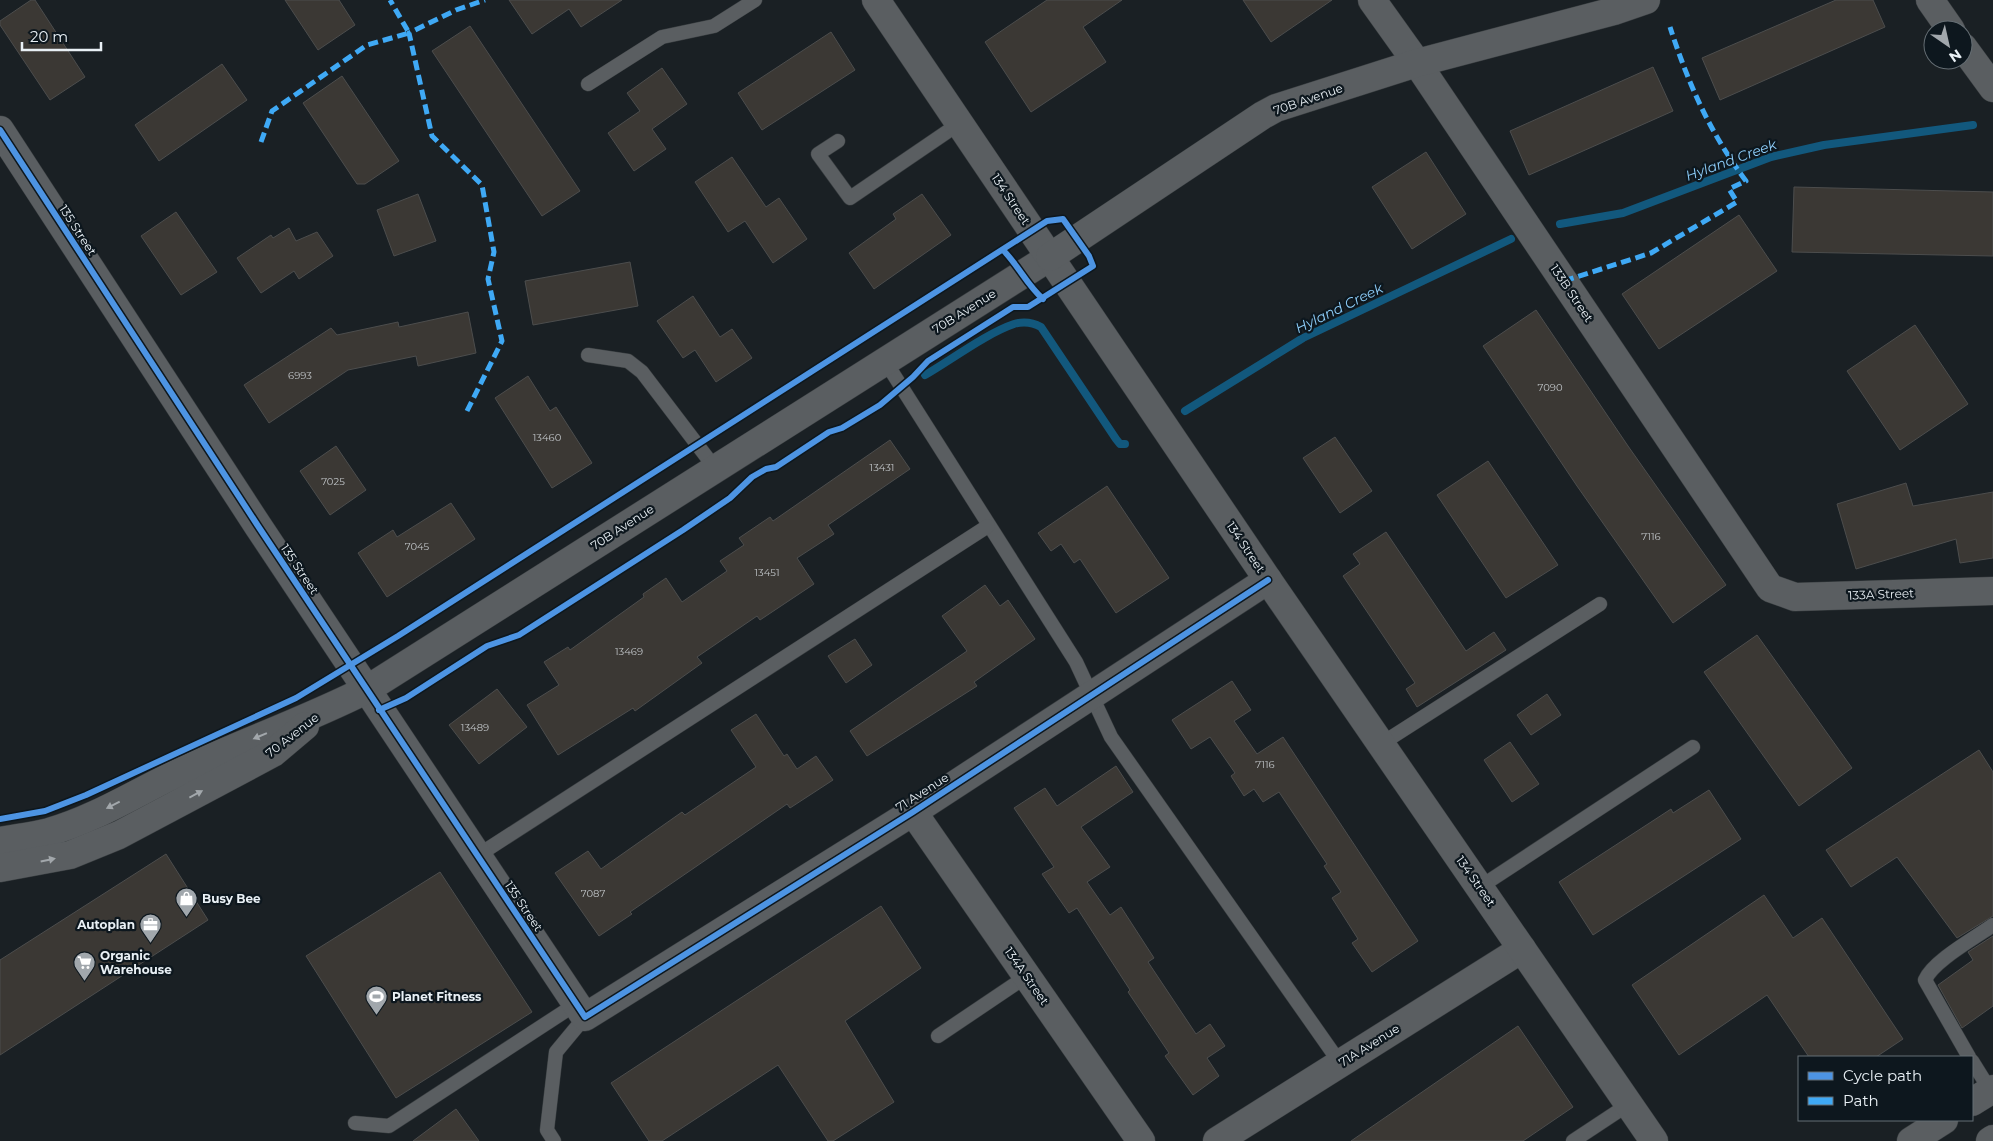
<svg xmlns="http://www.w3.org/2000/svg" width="1993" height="1141" viewBox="0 0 1993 1141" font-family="Montserrat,sans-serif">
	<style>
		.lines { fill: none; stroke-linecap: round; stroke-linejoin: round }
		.stream { stroke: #12587d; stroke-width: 8 }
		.building { fill: #3b3834; stroke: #4c4d4d }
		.service-casing { stroke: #373c3f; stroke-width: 15 }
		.minor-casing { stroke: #373c3f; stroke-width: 29 }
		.tertiary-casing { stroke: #373c3f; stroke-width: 29 }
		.secondary-casing { stroke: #373c3f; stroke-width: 29 }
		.service { stroke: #5a5e61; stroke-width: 14 }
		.minor { stroke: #5a5e61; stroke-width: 28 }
		.tertiary { stroke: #5a5e61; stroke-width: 28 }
		.secondary { stroke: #5a5e61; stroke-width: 28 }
		.quiet { stroke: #3fa9f5; stroke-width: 5; stroke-dasharray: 10 5; stroke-linecap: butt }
		.cycleway-casing { stroke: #0d171e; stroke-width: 9 }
		.cycleway { stroke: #4d94e3; stroke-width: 6 }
		.oneway { fill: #a2a7ab }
		.labels { text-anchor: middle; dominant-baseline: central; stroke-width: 4.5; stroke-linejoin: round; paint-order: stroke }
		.number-label { font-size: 10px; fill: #bec2c5 }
		.street-label { font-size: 12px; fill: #e9f0f5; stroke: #0d171e }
		.poi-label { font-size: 12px; font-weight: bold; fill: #e9f0f5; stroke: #0d171e; text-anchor: start }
		.water-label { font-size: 14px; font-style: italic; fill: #8ecefa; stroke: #0d171e }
	</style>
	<rect width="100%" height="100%" fill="#1a2024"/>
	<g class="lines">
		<!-- stream -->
		<g class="stream">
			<path d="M1560,224L1623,213L1771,157L1824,145L1973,125"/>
			<path d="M925,375C951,360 987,333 1014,324C1024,321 1032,322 1041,327L1116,439L1120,444H1125"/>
			<path d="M1185,411L1303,338L1511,239"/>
		</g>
	</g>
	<!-- building -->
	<g class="building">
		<path d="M31,0H35L85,77L50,100L0,25V21Z"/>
		<path d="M285,0H339L355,25L318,50Z"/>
		<path d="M509,0H622L581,27L569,9L532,34Z"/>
		<path d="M1047,0H1122L1083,27L1106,62L1031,112L985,42Z"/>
		<path d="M1243,0H1332L1271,42Z"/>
		<path d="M1836,0H1873L1885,27L1720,100L1702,58Z"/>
		<path d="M470,26L580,191L542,216L432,51Z"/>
		<path d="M831,32L855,70L762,130L738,93Z"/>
		<path d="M222,64L247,100L159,161L135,125Z"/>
		<path d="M1653,67L1673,111L1529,175L1510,131Z"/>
		<path d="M662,68L687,104L652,129L666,149L634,171L608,133L640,111L627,93Z"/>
		<path d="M342,76L399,161L365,184H357L303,103Z"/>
		<path d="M1426,152L1466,214L1412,249L1372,187Z"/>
		<path d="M732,157L766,207L779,198L807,239L773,263L745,221L728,232L695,182Z"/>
		<path d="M1794,187L1993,192V256L1792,252Z"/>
		<path d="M418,194L436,241L394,256L377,210Z"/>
		<path d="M922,194L951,235L874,289L849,253L896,219L893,214Z"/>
		<path d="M176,212L217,272L181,295L141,236Z"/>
		<path d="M1739,215L1777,271L1659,349L1622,294Z"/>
		<path d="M289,228L296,241L317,232L333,256L299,279L294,271L261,293L237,258L271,235L273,238Z"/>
		<path d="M630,262L638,306L533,325L525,281Z"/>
		<path d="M693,296L720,337L732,329L752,358L716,382L695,350L683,358L657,321Z"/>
		<path d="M1536,310L1628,446L1726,585L1673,623L1577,486L1483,346Z"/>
		<path d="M468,312L476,353L418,366L416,356L348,370L269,423L244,385L331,328L337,335L398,322L399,327Z"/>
		<path d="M1915,325L1968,404L1900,450L1847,371Z"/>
		<path d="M528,376L550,411L556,407L592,463L552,488L495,398Z"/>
		<path d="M1335,437L1372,491L1340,513L1303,458Z"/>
		<path d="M890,440L910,469L828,525L834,534L797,558L814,584L760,620L757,616L697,657L702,663L635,711L633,708L558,755L527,705L559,685L544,662L568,647L570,650L644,597L643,594L666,578L682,602L727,571L720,561L744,545L739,538L770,517L773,521Z"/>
		<path d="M336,446L366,490L330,515L300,471Z"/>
		<path d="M1488,461L1558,565L1506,598L1437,495Z"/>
		<path d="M1906,483L1913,506L1993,492V558L1960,563L1956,539L1856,569L1837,504Z"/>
		<path d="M1107,486L1169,578L1116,613L1080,559L1074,563L1061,544L1051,551L1038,533Z"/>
		<path d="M451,503L475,539L387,597L358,553L393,530L397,537Z"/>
		<path d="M1386,532L1466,651L1494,632L1506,650L1417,707L1406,689L1415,683L1343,576L1360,564L1353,554Z"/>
		<path d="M985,585L1000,606L1008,600L1035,639L974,682L977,686L867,756L850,731L967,651L942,616Z"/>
		<path d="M1757,635L1852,768L1799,806L1704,672Z"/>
		<path d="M855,639L872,665L846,683L828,656Z"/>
		<path d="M1232,681L1251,710L1234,721L1257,754L1283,737L1418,941L1372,972L1352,943L1358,939L1332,898L1341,892L1324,866L1327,864L1279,792L1263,802L1254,789L1244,796L1231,776L1235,773L1210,737L1191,749L1172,720Z"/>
		<path d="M497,689L527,727L479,764L449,725Z"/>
		<path d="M1547,694L1561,715L1531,735L1517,715Z"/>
		<path d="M756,714L784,756L787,754L797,769L816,756L833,780L790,808L787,804L630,912L632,914L599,936L555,873L588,851L601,869L682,812L685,815L756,767L731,730Z"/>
		<path d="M1510,742L1539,784L1512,802L1484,760Z"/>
		<path d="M1979,750L1993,772V916L1957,938L1897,857L1851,887L1826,850Z"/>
		<path d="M1116,766L1133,792L1081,827L1110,867L1087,882L1110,915L1121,907L1154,958L1148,962L1196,1034L1210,1024L1225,1046L1207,1058L1219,1076L1193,1095L1165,1056L1169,1053L1128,992L1130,990L1077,908L1069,913L1042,874L1054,867L1014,808L1045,788L1057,806Z"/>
		<path d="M1709,790L1741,839L1593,935L1559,882L1671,809L1673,813Z"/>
		<path d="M166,854L208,920L0,1055V960Z"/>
		<path d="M440,872L532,1012L396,1098L306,956Z"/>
		<path d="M1764,895L1793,938L1822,918L1903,1039L1876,1057H1809L1767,995L1679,1055L1632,985Z"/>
		<path d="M881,906L921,968L845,1021L894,1102L833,1141H828L778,1065L662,1141H649L611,1083Z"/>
		<path d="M1993,936V1006L1962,1028L1938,985L1973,960L1968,952Z"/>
		<path d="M1518,1026L1573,1107L1523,1141H1351Z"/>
		<path d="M456,1109L479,1141H413Z"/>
	</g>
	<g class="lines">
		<defs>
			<g id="service">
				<path d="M588,84L662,37L714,26L755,0"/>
				<path d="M838,141L818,154L850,198L960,123"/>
				<path d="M588,355L628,361L642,372L715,468"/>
				<path d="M885,361L1076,662L1111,737L1340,1063"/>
				<path d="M1381,744L1600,604"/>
				<path d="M477,856L988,526"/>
				<path d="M1480,887L1693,747"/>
				<path d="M938,1036L1027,976"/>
				<path d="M1969,1057L1925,980C1933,961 1975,938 1993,925"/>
				<path d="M1972,1061L1990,1090"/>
				<path d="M355,1123L389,1126L576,1004"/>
				<path d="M554,1141L547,1130L556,1052L585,1017"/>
				<path d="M1573,1141L1629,1104"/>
			</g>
			<g id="minor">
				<path d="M1372,0L1417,63L1770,588L1795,597L1993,591"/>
				<path d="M1930,0L1951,30"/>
				<path d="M1963,47L1993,88"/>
				<path d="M0,130L258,526L585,1017L913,812L1268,580"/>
				<path d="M913,812L1141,1141"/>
				<path d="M0,841C16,838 33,836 49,832C98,818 142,789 188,768C247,741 308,719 366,690L1050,257"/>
				<path d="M0,868L70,855L119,835L273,753L305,726"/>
				<path d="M1217,1141L1522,949"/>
			</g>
			<g id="tertiary">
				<path d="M876,0L1268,580L1654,1141"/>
				<path d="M1050,257L1263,115L1276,108L1417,63L1614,11L1646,0"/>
			</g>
			<g id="secondary">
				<path d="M1972,1102L1993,1089"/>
				<path d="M1911,1141L1944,1120"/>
				<path d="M1990,1141L1993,1139"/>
			</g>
		</defs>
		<!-- service casing -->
		<use href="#service" class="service-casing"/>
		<!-- minor casing -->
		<use href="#minor" class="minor-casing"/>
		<!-- tertiary casing -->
		<use href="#tertiary" class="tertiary-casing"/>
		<!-- secondary casing -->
		<use href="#secondary" class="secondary-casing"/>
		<!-- service -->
		<use href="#service" class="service"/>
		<!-- minor -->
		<use href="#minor" class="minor"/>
		<!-- tertiary -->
		<use href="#tertiary" class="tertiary"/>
		<!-- secondary -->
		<use href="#secondary" class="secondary"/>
		<!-- quiet -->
		<g class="quiet">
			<path d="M261,142L272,111L367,45L409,33L390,0"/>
			<path d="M1564,281L1651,253L1737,202L1729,189L1746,181C1710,133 1688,83 1670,27"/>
			<path d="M467,411L502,341L488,279L494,252L482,185L432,136L409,33L456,10L485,0"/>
		</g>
		<defs>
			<g id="cycleway">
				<path d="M0,130L258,526L585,1017L913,812L1268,580"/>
				<path d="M1003,250C1018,265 1027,285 1043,299"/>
				<path d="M0,819L45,811L86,795L296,698L398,636L1047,221L1063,219L1089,256L1093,266L1028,307H1013L928,361L913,377L880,405L842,428L829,432L776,467L766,469L752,477L730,498L683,530L519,635L487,646L406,698L379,710"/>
			</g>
		</defs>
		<!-- cycleway casing -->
		<use href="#cycleway" class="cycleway-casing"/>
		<!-- cycleway -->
		<use href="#cycleway" class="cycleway"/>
	</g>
	<!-- one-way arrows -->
	<defs><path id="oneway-solid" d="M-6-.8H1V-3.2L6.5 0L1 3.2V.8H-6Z" transform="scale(1.25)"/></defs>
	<g class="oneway">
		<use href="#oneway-solid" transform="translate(260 736) rotate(157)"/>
		<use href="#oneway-solid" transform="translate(196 794) rotate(-28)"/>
		<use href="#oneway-solid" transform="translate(113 805) rotate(153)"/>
		<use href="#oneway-solid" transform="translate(48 860) rotate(-12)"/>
	</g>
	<!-- icons -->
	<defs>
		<symbol id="shop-pin" viewBox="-11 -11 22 30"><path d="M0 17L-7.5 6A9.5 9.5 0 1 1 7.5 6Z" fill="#a1a7ac" stroke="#0d171e"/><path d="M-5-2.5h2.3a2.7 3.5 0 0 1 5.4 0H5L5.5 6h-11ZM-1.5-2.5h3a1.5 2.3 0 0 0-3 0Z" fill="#fff"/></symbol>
		<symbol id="office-pin" viewBox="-11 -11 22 30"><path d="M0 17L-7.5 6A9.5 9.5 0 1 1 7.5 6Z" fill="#a1a7ac" stroke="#0d171e"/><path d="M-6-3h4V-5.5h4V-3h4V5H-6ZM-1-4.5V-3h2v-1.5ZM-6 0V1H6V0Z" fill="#fff"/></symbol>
		<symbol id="supermarket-pin" viewBox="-11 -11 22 30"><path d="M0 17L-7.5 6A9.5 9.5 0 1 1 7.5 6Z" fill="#a1a7ac" stroke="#0d171e"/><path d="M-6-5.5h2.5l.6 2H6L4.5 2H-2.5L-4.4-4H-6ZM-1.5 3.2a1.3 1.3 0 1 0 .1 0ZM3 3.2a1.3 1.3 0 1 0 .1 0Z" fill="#fff"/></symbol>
		<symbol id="stadium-pin" viewBox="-11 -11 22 30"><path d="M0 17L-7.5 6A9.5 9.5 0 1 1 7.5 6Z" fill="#a1a7ac" stroke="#0d171e"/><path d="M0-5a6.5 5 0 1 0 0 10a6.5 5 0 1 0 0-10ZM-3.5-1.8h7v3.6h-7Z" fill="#fff"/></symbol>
	</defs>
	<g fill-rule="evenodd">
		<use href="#shop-pin" x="174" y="886" width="25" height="34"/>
		<use href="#office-pin" x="138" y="912" width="25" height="34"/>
		<use href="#supermarket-pin" x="72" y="950" width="25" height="34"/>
		<use href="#stadium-pin" x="364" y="984" width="25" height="34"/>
	</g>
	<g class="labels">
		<!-- number labels -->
		<g class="number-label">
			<text x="300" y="375">6993</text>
			<text x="1550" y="387">7090</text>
			<text x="547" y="437">13460</text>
			<text x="882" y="467">13431</text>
			<text x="333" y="481">7025</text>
			<text x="1651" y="536">7116</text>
			<text x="417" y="546">7045</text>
			<text x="767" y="572">13451</text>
			<text x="629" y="651">13469</text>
			<text x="475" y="727">13489</text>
			<text x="1265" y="764">7116</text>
			<text x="593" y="893">7087</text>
		</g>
		<!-- street labels -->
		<g class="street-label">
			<text transform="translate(1308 99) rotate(-19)">70B Avenue</text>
			<text transform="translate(1011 199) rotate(56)">134 Street</text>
			<text transform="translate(78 230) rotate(57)">135 Street</text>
			<text transform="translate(1572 293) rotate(56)">133B Street</text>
			<text transform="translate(964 311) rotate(-32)">70B Avenue</text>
			<text transform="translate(622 527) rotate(-33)">70B Avenue</text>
			<text transform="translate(1246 547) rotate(56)">134 Street</text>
			<text transform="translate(300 569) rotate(56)">135 Street</text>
			<text transform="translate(1881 594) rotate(-2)">133A Street</text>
			<text transform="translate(292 735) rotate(-38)">70 Avenue</text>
			<text transform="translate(922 792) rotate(-33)">71 Avenue</text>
			<text transform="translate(1476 881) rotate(55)">134 Street</text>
			<text transform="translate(524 906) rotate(56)">135 Street</text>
			<text transform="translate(1027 976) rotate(55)">134A Street</text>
			<text transform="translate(1369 1045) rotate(-32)">71A Avenue</text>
		</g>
		<!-- poi labels -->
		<g class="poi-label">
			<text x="202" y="898">Busy Bee</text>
			<text x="135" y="924" text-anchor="end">Autoplan</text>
			<text x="100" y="955">Organic<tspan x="100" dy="14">Warehouse</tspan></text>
			<text x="392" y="996">Planet Fitness</text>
		</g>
		<!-- water labels -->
		<g class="water-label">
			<text transform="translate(1731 160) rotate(-20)">Hyland Creek</text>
			<text transform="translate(1339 308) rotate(-26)">Hyland Creek</text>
		</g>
	</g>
	<!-- legend -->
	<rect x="1798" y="1056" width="175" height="65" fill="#0d171e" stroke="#656e74"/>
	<rect x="1808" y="1072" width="25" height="8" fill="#4d94e3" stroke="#656e74"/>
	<text x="1843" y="1081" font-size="15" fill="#e9f0f5">Cycle path</text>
	<rect x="1808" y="1097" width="25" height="8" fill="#3fa9f5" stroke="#656e74"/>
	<text x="1843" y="1106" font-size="15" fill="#e9f0f5">Path</text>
	<!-- north arrow -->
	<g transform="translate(1948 45) rotate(146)"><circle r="24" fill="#0d171e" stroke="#656e74"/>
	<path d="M0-4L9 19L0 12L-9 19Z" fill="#a1a7ac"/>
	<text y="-8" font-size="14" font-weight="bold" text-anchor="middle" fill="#e9f0f5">N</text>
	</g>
	<!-- scale -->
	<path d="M22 42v8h79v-8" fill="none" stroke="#e9f0f5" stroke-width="2.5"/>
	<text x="30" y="42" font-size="15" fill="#e9f0f5" stroke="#0d171e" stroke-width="4" paint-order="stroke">20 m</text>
</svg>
